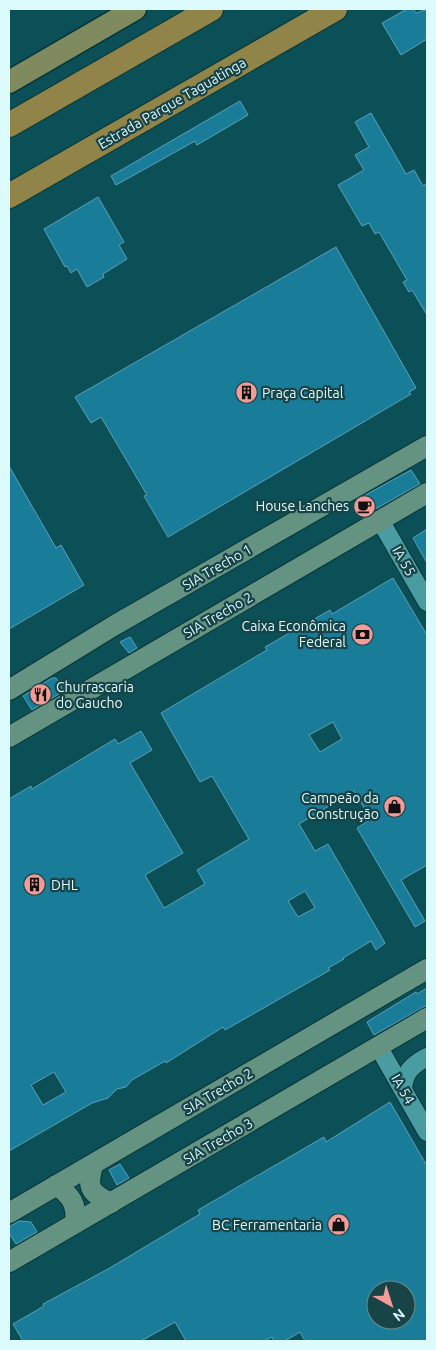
<svg xmlns="http://www.w3.org/2000/svg" width="436" height="1350" viewBox="0 0 436 1350" font-family="Ubuntu,sans-serif">
	<style>
		.building { fill: #197c99; stroke: #5ba1ba; fill-rule: evenodd }
		.lines { fill: none; stroke-linecap: round; stroke-linejoin: round }
		.tertiary-casing { stroke: #043437; stroke-width: 20 }
		.secondary-casing { stroke: #043437; stroke-width: 22 }
		.primary-casing { stroke: #043437; stroke-width: 25 }
		.trunk-casing { stroke: #043437; stroke-width: 26 }
		.tertiary { stroke: #4a9ca3; stroke-width: 18 }
		.secondary { stroke: #659381; stroke-width: 20 }
		.primary { stroke: #7f8a5f; stroke-width: 22 }
		.trunk { stroke: #918448; stroke-width: 24 }
		.labels { text-anchor: middle; dominant-baseline: central; stroke-width: 4.5; stroke-linejoin: round; paint-order: stroke }
		.street-label { font-size: 14px; fill: #dcfbfd; stroke: #184347 }
		.poi-label { font-size: 14px; fill: #dcfbfd; stroke: #184347; text-anchor: end }
	</style>
	<rect width="100%" height="100%" fill="#0a5056"/>
	<!-- building -->
	<g class="building">
		<path d="M407,9H413L416,13L427,9V39L401,55L382,23Z"/>
		<path d="M240,101L248,115L197,145L195,141L116,185L111,176Z"/>
		<path d="M371,113L406,174L414,170L423,186L427,183V315L412,290L409,292L403,282L407,280L379,232L375,234L369,223L362,226L338,185L364,170L355,155L369,147L355,122Z"/>
		<path d="M98,197L124,242L119,245L127,259L103,274L104,277L87,287L77,269L71,273L67,266L65,267L44,229Z"/>
		<path d="M336,247L416,388L409,392L411,394L168,537L144,496L147,495L101,417L91,423L75,397Z"/>
		<path d="M9,466L56,548L61,545L84,585L9,629Z"/>
		<path d="M411,470L420,484L365,515L358,502L361,500L360,498Z"/>
		<path d="M427,529V563L413,538Z"/>
		<path d="M393,578L427,635V865L401,880L425,921L415,927L357,828L371,819L354,791L299,824L315,851L328,844L385,943L376,950L371,941L343,958L344,959L328,968L330,970L225,1030L223,1027L166,1063L165,1061L132,1080L126,1087L117,1089L108,1098L92,1103L9,1151V799L31,786L32,789L115,739L118,744L141,731L152,750L130,763L183,853L145,875L164,908L205,884L197,870L249,839L212,776L200,782L161,713L267,650L265,647L330,610L332,614ZM333,722L342,739L320,752L309,735ZM305,891L315,908L298,917L288,901ZM54,1072L66,1092L43,1105L31,1085Z"/>
		<path d="M130,637L137,648L129,653L120,642Z"/>
		<path d="M52,678H56L64,691L32,710L23,696Z"/>
		<path d="M427,988V1005L374,1035L367,1022L416,992L417,994Z"/>
		<path d="M390,1102L427,1166V1341H305L300,1332L285,1341H274L272,1337L264,1341H186L175,1322L141,1341H23L13,1324L44,1306L43,1304L108,1269L200,1214L198,1210L324,1137L326,1142ZM376,1290H406V1320H376Z"/>
		<path d="M120,1164L129,1178L117,1185L109,1170Z"/>
		<path d="M19,1221L31,1222L37,1232L16,1244L9,1233V1227Z"/>
	</g>
	<g class="lines">
		<defs>
			<g id="tertiary">
				<path d="M380,520L427,602"/>
				<path d="M378,1046L427,1132"/>
				<path d="M403,1090C404,1072 412,1065 427,1057"/>
			</g>
			<g id="secondary">
				<path d="M9,690L115,625L427,446"/>
				<path d="M9,737L427,493"/>
				<path d="M93,1165C87,1188 89,1192 111,1203"/>
				<path d="M56,1185C72,1196 77,1205 75,1223"/>
				<path d="M9,1213L427,969"/>
				<path d="M9,1262L427,1018"/>
			</g>
			<path id="primary" d="M9,82L135,9"/>
			<g id="trunk">
				<path d="M9,125L211,9"/>
				<path d="M9,196L335,9"/>
			</g>
		</defs>
		<!-- tertiary casing -->
		<use href="#tertiary" class="tertiary-casing"/>
		<!-- secondary casing -->
		<use href="#secondary" class="secondary-casing"/>
		<!-- primary casing -->
		<use href="#primary" class="primary-casing"/>
		<!-- trunk casing -->
		<use href="#trunk" class="trunk-casing"/>
		<!-- tertiary -->
		<use href="#tertiary" class="tertiary"/>
		<!-- secondary -->
		<use href="#secondary" class="secondary"/>
		<!-- primary -->
		<use href="#primary" class="primary"/>
		<!-- trunk -->
		<use href="#trunk" class="trunk"/>
	</g>
	<!-- icons -->
	<defs>
		<symbol id="building-disc" viewBox="-11 -11 22 22"><circle r="9.5" fill="#f59b97" stroke="#184347"/><path d="M-4-6H4V6H1V3H-1V6H-4ZM-2.5-4.3h1.7v1.8h-1.7ZM.8-4.3h1.7v1.8H.8ZM-2.5-1h1.7V.8h-1.7ZM.8-1h1.7V.8H.8Z" fill="#111"/></symbol>
		<symbol id="cafe-disc" viewBox="-11 -11 22 22"><circle r="9.5" fill="#f59b97" stroke="#184347"/><path d="M-5.5-4.5H6V0H3Q3 3.5 0 3.5H-2.5Q-5.5 3.5-5.5 0ZM3-3.2v2h1.7v-2ZM-6 4.5H4V6H-6Z" fill="#111"/></symbol>
		<symbol id="bank-disc" viewBox="-11 -11 22 22"><circle r="9.5" fill="#f59b97" stroke="#184347"/><path d="M-6-4H6V4H-6ZM0-2.3a2.3 2.3 0 1 0 0 4.6a2.3 2.3 0 1 0 0-4.6Z" fill="#111"/></symbol>
		<symbol id="restaurant-disc" viewBox="-11 -11 22 22"><circle r="9.5" fill="#f59b97" stroke="#184347"/><path d="M-5-6h1v4h1v-4h1v4h1v-4h1v5L-1.5 .5V6h-2V.5L-5-1ZM5-6V6H3V1.5H1.5Q1.5-4 5-6Z" fill="#111"/></symbol>
		<symbol id="shop-disc" viewBox="-11 -11 22 22"><circle r="9.5" fill="#f59b97" stroke="#184347"/><path d="M-5-2.5h2.3a2.7 3.5 0 0 1 5.4 0H5L5.5 6h-11ZM-1.5-2.5h3a1.5 2.3 0 0 0-3 0Z" fill="#111"/></symbol>
	</defs>
	<g fill-rule="evenodd">
		<use href="#building-disc" x="234" y="380" width="25" height="25"/>
		<use href="#cafe-disc" x="352" y="494" width="25" height="25"/>
		<use href="#bank-disc" x="350" y="622" width="25" height="25"/>
		<use href="#restaurant-disc" x="28" y="682" width="25" height="25"/>
		<use href="#shop-disc" x="382" y="794" width="25" height="25"/>
		<use href="#building-disc" x="22" y="872" width="25" height="25"/>
		<use href="#shop-disc" x="326" y="1212" width="25" height="25"/>
	</g>
	<g class="labels">
		<!-- street labels -->
		<g class="street-label">
			<text transform="translate(172 103) rotate(-30)">Estrada Parque Taguatinga</text>
			<text transform="translate(404 561) rotate(60)">IA 55</text>
			<text transform="translate(217 567) rotate(-30)">SIA Trecho 1</text>
			<text transform="translate(218 615) rotate(-30)">SIA Trecho 2</text>
			<text transform="translate(403 1089) rotate(60)">IA 54</text>
			<text transform="translate(218 1091) rotate(-30)">SIA Trecho 2</text>
			<text transform="translate(218 1141) rotate(-30)">SIA Trecho 3</text>
		</g>
		<!-- poi labels -->
		<g class="poi-label">
			<text x="262" y="393" text-anchor="start">Praça Capital</text>
			<text x="349" y="506">House Lanches</text>
			<text x="346" y="626">Caixa Econômica<tspan x="346" dy="16">Federal</tspan></text>
			<text x="56" y="687" text-anchor="start">Churrascaria<tspan x="56" dy="16">do Gaucho</tspan></text>
			<text x="379" y="798">Campeão da<tspan x="379" dy="16">Construção</tspan></text>
			<text x="51" y="885" text-anchor="start">DHL</text>
			<text x="322" y="1225">BC Ferramentaria</text>
		</g>
	</g>
	<!-- border -->
	<rect width="436" height="1350" fill="none" stroke="#dcfbfd" stroke-width="20"/>
	<!-- north arrow -->
	<g transform="translate(391 1305) rotate(141)"><circle r="24" fill="#184347" stroke="#668d90"/>
	<path d="M0-4L9 19L0 12L-9 19Z" fill="#f59b97"/>
	<text y="-8" font-size="14" font-weight="bold" text-anchor="middle" fill="#dcfbfd">N</text>
	</g>
</svg>
